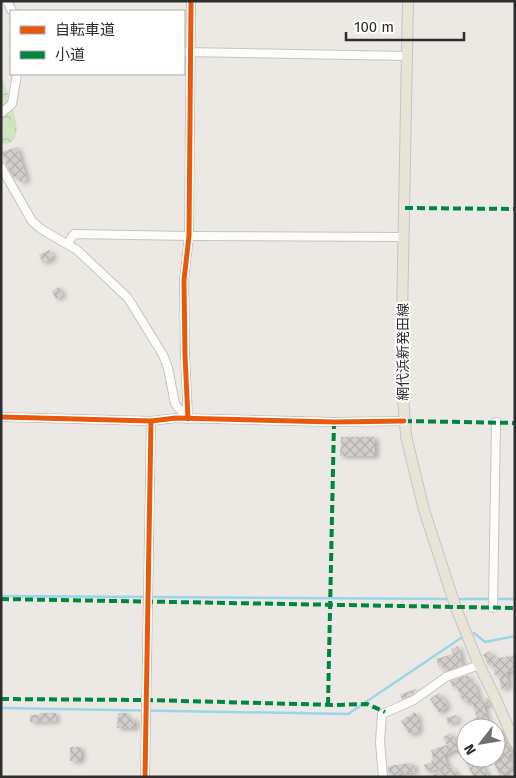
<svg xmlns="http://www.w3.org/2000/svg" width="516" height="778" viewBox="0 0 516 778" font-family="'Fira Sans','Noto Sans JP',sans-serif">
	<style>
		.forest { fill: url(#forest-crowns) }
		.lines { fill: none; stroke-linecap: round; stroke-linejoin: round }
		.stream { stroke: #99d6ec; stroke-width: 2.5 }
		.building { fill: url(#building-cross-hatch); filter: url(#shadow) }
		.minor-casing { stroke: #c5c4c5; stroke-width: 10 }
		.major-casing { stroke: #c6c5c4; stroke-width: 12 }
		.minor { stroke: #fcfcfb; stroke-width: 8 }
		.major { stroke: #e8e4d6; stroke-width: 10 }
		.quiet { stroke: #00873e; stroke-width: 4; stroke-dasharray: 8 4; stroke-linecap: butt }
		.cycleway-casing { stroke: #fff; stroke-width: 8 }
		.cycleway { stroke: #e8590c; stroke-width: 5 }
		.labels { text-anchor: middle; dominant-baseline: central; stroke-width: 4; stroke-linejoin: round; paint-order: stroke }
		.street-label { font-size: 14px; fill: #2e2e2e; stroke: #fff }
	</style>
	<defs>
		<pattern id="forest-crowns" width="20" height="18" patternUnits="userSpaceOnUse" patternTransform="scale(1.25)"><rect width="20" height="18" fill="#cee6be"/><path d="M2 6a3 3 0 1 1 6 0M12 15a3 3 0 1 1 6 0" fill="none" stroke="#b1c6a4"/></pattern>
		<pattern id="building-cross-hatch" width="8" height="8" patternUnits="userSpaceOnUse" patternTransform="scale(1.25)"><rect width="8" height="8" fill="#d1cecb"/><path d="M0 0l8 8M0 8l8-8" fill="none" stroke="#b4b1af"/></pattern>
		<filter id="shadow"><feDropShadow dx="3.5" dy="2" stdDeviation="2.5" flood-color="#0004"/></filter>
	</defs>
	<rect width="100%" height="100%" fill="#ece8e4"/>
	<!-- forest -->
	<path class="forest" d="M1,76C6,87 22,127 15,138C12,143 7,144 1,144Z"/>
	<g class="lines">
		<!-- stream -->
		<g class="stream">
			<path d="M1,596L450,599"/>
			<path d="M455,599H515"/>
			<path d="M474,633L485,642L515,636"/>
			<path d="M1,708L348,714L461,638"/>
		</g>
	</g>
	<!-- building -->
	<g class="building">
		<path d="M17,147L27,180L20,182L18,176L13,177L6,164L2,152Z"/>
		<path d="M49,250L54,257L43,263L39,255Z"/>
		<path d="M59,287L63,295L56,299L52,291Z"/>
		<path d="M341,437H375V456H340Z"/>
		<path d="M458,646L463,665L444,672L442,666L439,667L436,659L453,654L451,649Z"/>
		<path d="M490,651L494,659L515,655V670L508,672L507,674L509,687L501,689L499,675H495L493,664L489,666L483,655Z"/>
		<path d="M468,675L471,683L474,682L480,701L488,698L490,704L484,706L489,725L479,728H476L473,719L477,717L471,701L466,703L464,699L462,700L456,685L452,687L450,681Z"/>
		<path d="M415,689L417,691L402,699L400,695Z"/>
		<path d="M439,693L448,706L439,713L430,699Z"/>
		<path d="M415,712L419,718L416,720L420,726L417,728L419,732L409,734L401,721Z"/>
		<path d="M40,713H56V721L30,722V715H40Z"/>
		<path d="M118,713H127L126,718L135,719V728H117Z"/>
		<path d="M456,715L458,721L448,724L446,718Z"/>
		<path d="M502,730L512,753L508,755L514,767L505,773L507,777H500L492,758H496V744L500,742L496,732Z"/>
		<path d="M451,733L455,742L466,736V745L444,755L448,768L451,767L453,770L454,769L458,777H429L448,768L426,771L424,765L432,762L431,760L433,759L431,750L447,745L443,737Z"/>
		<rect x="70" y="747" width="11" height="14"/>
		<path d="M470,758H478L489,777H474L465,761Z"/>
		<path d="M411,763V765H414L415,772L399,774L398,777H389L388,766Z"/>
	</g>
	<g class="lines">
		<defs>
			<g id="minor">
				<path d="M7,1L12,11"/>
				<path d="M184,52L407,56"/>
				<path d="M1,113L12,104L17,74"/>
				<path d="M1,167L32,221L41,229L77,250L128,298L163,355L168,368L175,404L188,419"/>
				<path d="M68,243L74,234L189,236L404,237"/>
				<path d="M1,417L151,421L176,418L334,422L404,421"/>
				<path d="M188,419L185,355L184,280L189,236L191,1"/>
				<path d="M493,608L496,422"/>
				<path d="M145,777L151,421"/>
				<path d="M383,777L380,742L382,714L414,700L446,677L479,665"/>
			</g>
			<path id="major" d="M408,1L401,371L406,436L424,510L456,608L479,665L494,695L515,743"/>
		</defs>
		<!-- minor casing -->
		<use href="#minor" class="minor-casing"/>
		<!-- major casing -->
		<use href="#major" class="major-casing"/>
		<!-- minor -->
		<use href="#minor" class="minor"/>
		<!-- major -->
		<use href="#major" class="major"/>
		<!-- quiet -->
		<g class="quiet">
			<path d="M405,208L515,209"/>
			<path d="M404,421L515,423"/>
			<path d="M1,599L515,608"/>
			<path d="M1,699L146,700L336,705L367,704L385,712"/>
			<path d="M328,705L334,422"/>
		</g>
		<defs>
			<g id="cycleway">
				<path d="M1,417L151,421L176,418L334,422L404,421"/>
				<path d="M188,419L185,355L184,280L189,236L191,1"/>
				<path d="M145,777L151,421"/>
			</g>
		</defs>
		<!-- cycleway casing -->
		<use href="#cycleway" class="cycleway-casing"/>
		<!-- cycleway -->
		<use href="#cycleway" class="cycleway"/>
	</g>
	<g class="labels">
		<!-- street labels -->
		<g class="street-label">
			<text transform="translate(403 352) rotate(-90)">網代浜新発田線</text>
		</g>
	</g>
	<!-- border -->
	<rect width="516" height="778" fill="none" stroke="#2e2e2e" stroke-width="5"/>
	<!-- legend -->
	<rect x="10" y="10" width="175" height="65" fill="#ffffff" stroke="#ababab"/>
	<rect x="20" y="26" width="25" height="8" fill="#e8590c" stroke="#ababab"/>
	<text x="55" y="35" font-size="15" fill="#2e2e2e">自転車道</text>
	<rect x="20" y="51" width="25" height="8" fill="#00873e" stroke="#ababab"/>
	<text x="55" y="60" font-size="15" fill="#2e2e2e">小道</text>
	<!-- north arrow -->
	<g transform="translate(481 743) rotate(239)"><circle r="24" fill="#ffffff" stroke="#ababab"/>
	<path d="M0-4L9 19L0 12L-9 19Z" fill="#706f6e"/>
	<text y="-8" font-size="14" font-weight="bold" text-anchor="middle" fill="#2e2e2e">N</text>
	</g>
	<!-- scale -->
	<path d="M346 32v8h118v-8" fill="none" stroke="#2e2e2e" stroke-width="2.5"/>
	<text x="354" y="32" font-size="15" fill="#2e2e2e" stroke="#ffffff" stroke-width="4" paint-order="stroke">100 m</text>
</svg>
